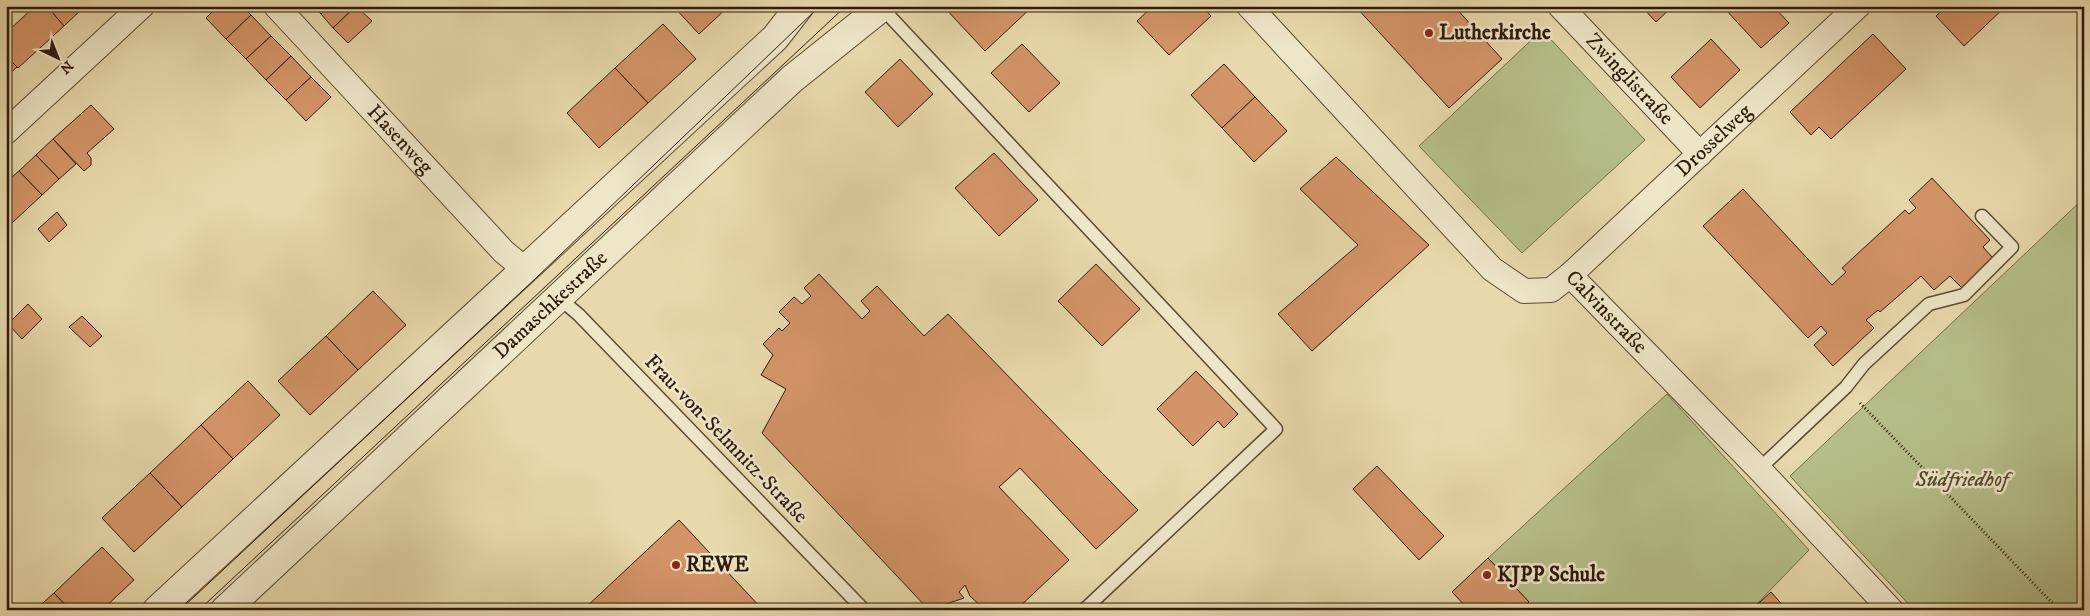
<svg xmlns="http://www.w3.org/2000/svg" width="2090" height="616" viewBox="0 0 2090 616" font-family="'IM FELL DW Pica',serif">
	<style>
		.green { fill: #b5bf89; stroke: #726c4c }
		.building { fill: #d39468; stroke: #2e190e }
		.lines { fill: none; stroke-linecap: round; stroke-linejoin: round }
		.service-casing { stroke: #5c4935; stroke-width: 15 }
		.minor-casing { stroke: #5c4935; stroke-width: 26 }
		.tertiary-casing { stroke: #5c4935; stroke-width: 30 }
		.path { stroke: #2e190e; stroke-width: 3; stroke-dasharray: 1 2.5; stroke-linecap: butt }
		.service { stroke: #efe6c8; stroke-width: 12 }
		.minor { stroke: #efe6c8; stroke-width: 24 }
		.tertiary { stroke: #efe6c8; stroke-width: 28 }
		.tram { stroke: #2e190e; stroke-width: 1 }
		.poi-dot { fill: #8f2418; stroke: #efe6c8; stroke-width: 2 }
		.labels { text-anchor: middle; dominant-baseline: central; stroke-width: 5; stroke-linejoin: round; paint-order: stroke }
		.poi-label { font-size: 21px; font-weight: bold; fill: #2e190e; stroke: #efe6c8; text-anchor: start }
		.street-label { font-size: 21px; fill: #2e190e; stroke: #efe6c8 }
		.park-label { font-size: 21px; font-style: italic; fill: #564b33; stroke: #efe6c8 }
	</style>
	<rect width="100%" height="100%" fill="#e7d9ab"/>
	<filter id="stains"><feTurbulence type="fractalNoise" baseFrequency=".004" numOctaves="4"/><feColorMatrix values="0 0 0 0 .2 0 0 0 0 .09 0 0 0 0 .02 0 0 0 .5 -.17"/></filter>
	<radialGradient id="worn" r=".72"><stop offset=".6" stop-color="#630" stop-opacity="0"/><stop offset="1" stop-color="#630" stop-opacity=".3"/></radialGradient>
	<!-- green -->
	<g class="green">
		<path d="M1542,30L1645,140L1522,253L1419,146Z"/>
		<path d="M2084,198V610H1914L1790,476Z"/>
		<path d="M1667,394L1809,550L1751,610H1522L1529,602L1488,558Z"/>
	</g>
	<!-- building -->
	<g class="building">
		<path d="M35,6H47L64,26L18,68L6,56V33Z"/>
		<path d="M47,6H80L82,9L64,26Z"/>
		<path d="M218,6H242L251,15L226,39L206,18Z"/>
		<path d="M313,6H329L321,14Z"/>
		<path d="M329,6H356L333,28L321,14Z"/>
		<path d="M356,6L372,21L348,43L333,28Z"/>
		<path d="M673,6H729L699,34Z"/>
		<path d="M943,6H1033L985,51Z"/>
		<path d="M1153,6H1202L1211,16L1169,55L1137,21Z"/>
		<path d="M1355,6H1454L1502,59L1449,108Z"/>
		<path d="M1641,6H1673L1656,22Z"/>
		<path d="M1727,6H1773L1789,23L1761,48L1725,9Z"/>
		<path d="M1947,6H2006L1964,46L1936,16Z"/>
		<path d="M251,15L271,36L246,59L226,39Z"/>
		<path d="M663,24L696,59L648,103L615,68Z"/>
		<path d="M1873,34L1906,69L1831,139L1819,127L1811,135L1790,112Z"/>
		<path d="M271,36L291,56L266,80L246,59Z"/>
		<path d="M1711,39L1740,70L1700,108L1671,77Z"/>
		<path d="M1022,44L1060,83L1029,112L991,73Z"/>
		<path d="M6,56L17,67L6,77Z"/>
		<path d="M291,56L311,77L286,100L266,80Z"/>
		<path d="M900,59L933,94L898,127L865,92Z"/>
		<path d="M1224,64L1255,97L1222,128L1191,95Z"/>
		<path d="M615,68L648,103L599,148L567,113Z"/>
		<path d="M311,77L331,97L306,121L286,100Z"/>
		<path d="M1255,97L1287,131L1254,162L1222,128Z"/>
		<path d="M91,105L114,129L87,153L91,158V165L84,171L53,139Z"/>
		<path d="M53,139L76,164L59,179L36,155Z"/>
		<path d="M994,153L1038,200L999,236L955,188Z"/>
		<path d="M36,155L59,179L42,195L19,171Z"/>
		<path d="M1336,157L1429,245L1312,351L1278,314L1358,245L1300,189Z"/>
		<path d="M19,171L42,195L12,223L6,216V182Z"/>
		<path d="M1932,178L1990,240L1983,247L1993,258L1962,288L1950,276L1934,290L1921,276L1880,312L1878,310L1866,320L1874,328L1833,366L1814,345L1827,333L1821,326L1808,338L1703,226L1743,189L1832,285L1846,272L1842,268L1905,210L1909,214L1916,208L1909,200Z"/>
		<path d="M57,212L67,225L49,242L38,229Z"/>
		<path d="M1096,264L1140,309L1102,346L1058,301Z"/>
		<path d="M819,274L862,319L870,311L861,301L877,286L924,336L948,314L1138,510L1096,549L1020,468L999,487L1069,560L1016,610H985L970,596L965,585L959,592L964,598L929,610L762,433L786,389L761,375L773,355L763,344L779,328L782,331L790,323L779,312L794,297L802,304L811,296L804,288Z"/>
		<path d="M373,291L406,325L358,370L326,336Z"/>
		<path d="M28,304L42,319L22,339L8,324Z"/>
		<path d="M82,316L102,336L90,347L69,327Z"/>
		<path d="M326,336L358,370L310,415L278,381Z"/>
		<path d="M1196,371L1238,414L1224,428L1218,421L1193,446L1157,409Z"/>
		<path d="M248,381L280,415L233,459L201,425Z"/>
		<path d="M201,425L233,459L182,507L150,473Z"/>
		<path d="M1377,466L1444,536L1419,560L1353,489Z"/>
		<path d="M150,473L182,507L134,552L102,518Z"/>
		<path d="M679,520L763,610H583Z"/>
		<path d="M102,547L134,580L102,610H70L54,593Z"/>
		<path d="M1488,558L1529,602L1522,610H1469L1452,592Z"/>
		<path d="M1771,592L1787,610H1751Z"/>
		<path d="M54,593L70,610H35Z"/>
	</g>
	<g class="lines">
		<defs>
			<g id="service">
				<path d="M882,8L1276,429L1084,610"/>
				<path d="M558,297L579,315L864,610"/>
				<path d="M1759,469L1846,387L1864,364L1929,304L1964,295L2012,247L1982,216"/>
			</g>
			<g id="minor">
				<path id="s1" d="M276,6L504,252L526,270"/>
				<path id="s2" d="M1249,6L1492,269L1524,291L1551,290L1570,275L1858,6"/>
				<path id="s3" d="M1560,6L1700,154"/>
				<path d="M6,132L142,6"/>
				<path id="s4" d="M1570,275L1759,469L1891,610"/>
			</g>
			<g id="tertiary">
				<path d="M157,610L775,38L800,6"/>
				<path id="s5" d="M225,610L792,79L883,6"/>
			</g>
		</defs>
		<!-- service casing -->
		<use href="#service" class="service-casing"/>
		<!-- minor casing -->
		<use href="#minor" class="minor-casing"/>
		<!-- tertiary casing -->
		<use href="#tertiary" class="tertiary-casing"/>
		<!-- path -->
		<path class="path" d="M1860,403L2059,610"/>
		<!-- service -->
		<use href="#service" class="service"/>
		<!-- minor -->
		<use href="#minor" class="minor"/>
		<!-- tertiary -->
		<use href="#tertiary" class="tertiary"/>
		<!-- tram -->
		<g class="tram">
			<path d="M180,610L536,278L820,6"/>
			<path d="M199,610L846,6"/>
		</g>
	</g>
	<!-- markers -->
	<g class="poi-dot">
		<circle cx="1429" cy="33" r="5"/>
		<circle cx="676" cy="565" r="5"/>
		<circle cx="1487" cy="575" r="5"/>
	</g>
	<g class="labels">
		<!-- poi labels -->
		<g class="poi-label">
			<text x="1439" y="33">Lutherkirche</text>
			<text x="686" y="565">REWE</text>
			<text x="1497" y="575">KJPP Schule</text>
		</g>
		<!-- street labels -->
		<g class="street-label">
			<text stroke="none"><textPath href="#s3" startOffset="101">Zwinglistraße</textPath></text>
			<text stroke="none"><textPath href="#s1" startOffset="182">Hasenweg</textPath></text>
			<text stroke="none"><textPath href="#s2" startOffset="645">Drosselweg</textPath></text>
			<text stroke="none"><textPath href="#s5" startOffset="446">Damaschkestraße</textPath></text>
			<text stroke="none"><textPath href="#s4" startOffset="52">Calvinstraße</textPath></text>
			<text transform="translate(726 439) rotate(46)">Frau-von-Selmnitz-Straße</text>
		</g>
		<!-- park labels -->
		<g class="park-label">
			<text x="1962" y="480">Südfriedhof</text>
		</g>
	</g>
	<!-- margin -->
	<rect width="2090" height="616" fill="none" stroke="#e7d9ab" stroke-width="25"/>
	<rect x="8" y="8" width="2075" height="601" fill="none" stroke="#2e190e" stroke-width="2.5"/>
	<rect x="12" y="12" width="2065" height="591" fill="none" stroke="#2e190e"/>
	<!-- north arrow -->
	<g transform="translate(58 58) rotate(137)" stroke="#efe6c8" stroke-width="4" paint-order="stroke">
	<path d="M0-4L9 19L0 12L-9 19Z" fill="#2e190e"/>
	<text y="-8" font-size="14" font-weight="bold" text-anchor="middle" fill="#2e190e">N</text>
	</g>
	<rect width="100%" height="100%" filter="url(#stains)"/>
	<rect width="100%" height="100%" fill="url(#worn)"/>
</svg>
